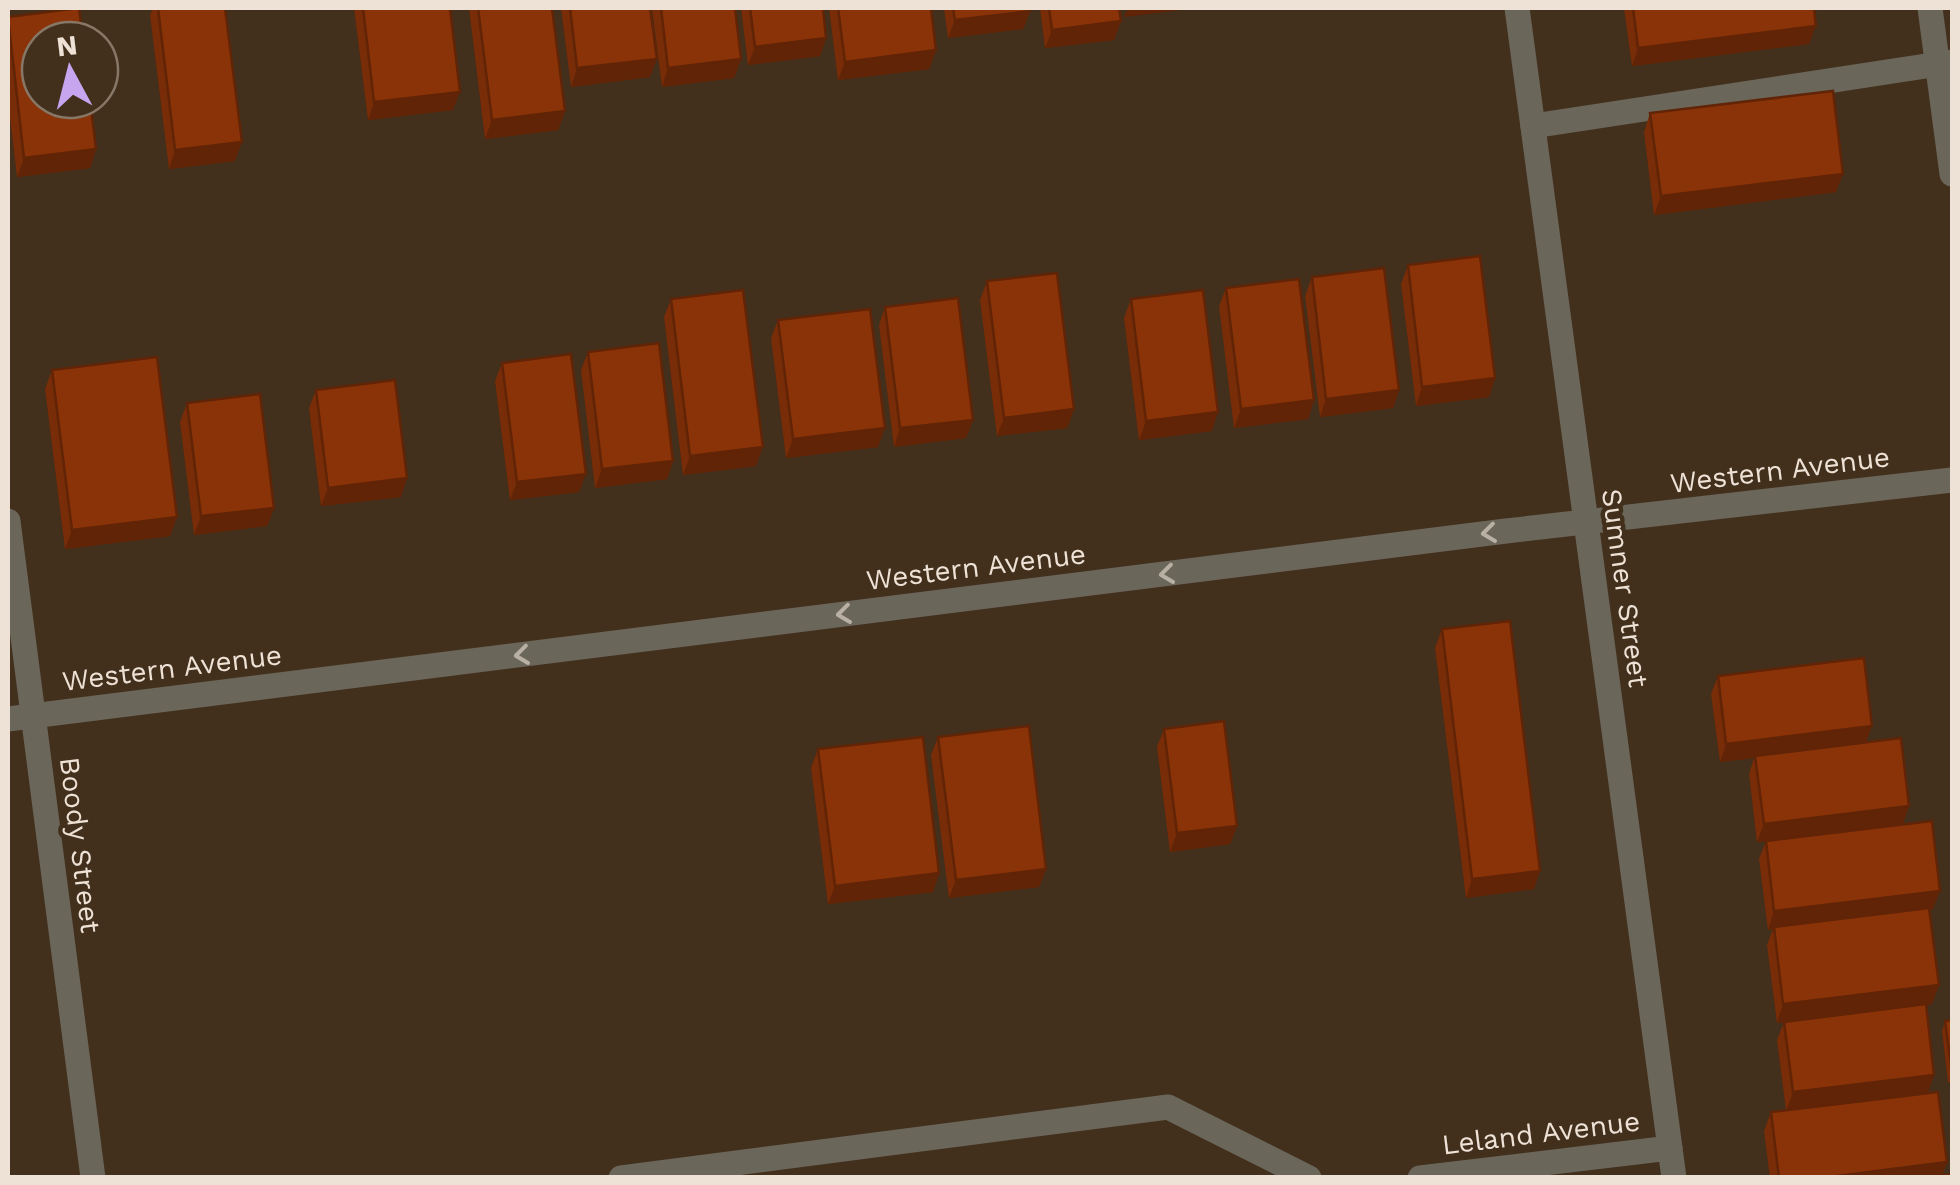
<svg xmlns="http://www.w3.org/2000/svg" width="1960" height="1185" viewBox="0 0 1960 1185" font-family="'Work Sans',sans-serif">
	<style>
		.lines { fill: none; stroke-linecap: round; stroke-linejoin: round }
		.service { stroke: #6a665a; stroke-width: 25 }
		.minor { stroke: #6a665a; stroke-width: 25 }
		.wall { fill: #782c07 }
		.shaded-wall { fill: #612406 }
		.building { fill: #8b3308; stroke: #612406; stroke-width: 2.5 }
		.oneway { stroke: #b9b0a4 }
		.labels { text-anchor: middle; dominant-baseline: central; stroke-width: 9; stroke-linejoin: round; paint-order: stroke }
		.street-label { font-size: 28px; fill: #eee2d6; stroke: #422f1c }
	</style>
	<rect width="100%" height="100%" fill="#422f1c"/>
	<g class="lines">
		<!-- service -->
		<g class="service">
			<path d="M1930,8L1952,174"/>
			<path d="M1533,126L1952,62"/>
			<path d="M621,1178L1168,1107L1309,1178"/>
		</g>
		<!-- minor -->
		<g class="minor">
			<path d="M1517,8L1674,1178"/>
			<path d="M8,521L93,1178"/>
			<path d="M8,719L1506,531L1952,480"/>
			<path d="M1420,1178L1670,1148"/>
		</g>
	</g>
	<!-- wall -->
	<g class="wall">
		<path d="M153,8H225L235,161L169,169L150,15Z"/>
		<path d="M354,8H450L453,110L368,120Z"/>
		<path d="M469,8H552L565,111L558,130L485,139Z"/>
		<path d="M561,8H650V77L571,87Z"/>
		<path d="M652,8H735L741,59L734,78L662,87Z"/>
		<path d="M741,8H823L826,38L820,56L748,65Z"/>
		<path d="M829,8H931L936,50L929,69L838,80Z"/>
		<path d="M944,8H1030V11L1023,29L948,38Z"/>
		<path d="M1040,8H1119L1114,40L1045,48Z"/>
		<path d="M1624,8H1814L1809,44L1632,66Z"/>
		<path d="M8,17L96,149L90,168L17,177L8,100Z"/>
		<path d="M1650,113L1836,192L1654,215L1644,132Z"/>
		<path d="M1408,265L1495,378L1489,397L1416,406L1401,284Z"/>
		<path d="M1312,277L1399,390L1393,408L1320,417L1305,296Z"/>
		<path d="M987,281L1074,409L1067,428L997,436L980,300Z"/>
		<path d="M1226,288L1314,400L1308,419L1234,428L1219,306Z"/>
		<path d="M671,299L756,466L683,475L664,317Z"/>
		<path d="M1131,299L1212,431L1139,440L1124,318Z"/>
		<path d="M885,307L973,420L966,438L894,447L879,325Z"/>
		<path d="M778,320L878,447L786,458L771,338Z"/>
		<path d="M588,352L673,461L667,479L595,488L581,370Z"/>
		<path d="M502,363L579,492L510,500L495,381Z"/>
		<path d="M52,370L170,536L65,549L45,389Z"/>
		<path d="M316,390L401,497L321,506L309,408Z"/>
		<path d="M187,403L274,508L267,526L194,535L180,422Z"/>
		<path d="M1442,629L1534,889L1466,898L1435,648Z"/>
		<path d="M1718,676L1866,742L1903,824L1933,909L1930,910L1932,1004L1926,1005L1928,1093L1947,1162L1942,1176L1952,1178H1770L1764,1131L1771,1112L1786,1110L1777,1040L1784,1022L1777,1023L1767,945L1773,929L1768,930L1759,859L1766,841L1757,842L1749,774L1754,758L1720,762L1711,694Z"/>
		<path d="M1164,729L1237,826L1230,844L1170,852L1157,747Z"/>
		<path d="M938,737L1046,869L1039,887L949,898L931,755Z"/>
		<path d="M818,749L939,873L933,892L828,904L811,768Z"/>
		<path d="M1952,1020V1082H1948L1942,1031L1945,1021Z"/>
	</g>
	<!-- shaded-wall -->
	<g class="shaded-wall">
		<path d="M1128,8H1197L1124,17Z"/>
		<path d="M1030,11L1023,29L948,38L955,20Z"/>
		<path d="M1121,21L1114,40L1045,48L1052,30Z"/>
		<path d="M1816,26L1809,44L1632,66L1638,48Z"/>
		<path d="M826,38L820,56L748,65L755,47Z"/>
		<path d="M936,50L929,69L838,80L845,62Z"/>
		<path d="M657,59L650,77L571,87L577,68Z"/>
		<path d="M741,59L734,78L662,87L668,68Z"/>
		<path d="M460,92L453,110L368,120L374,102Z"/>
		<path d="M565,111L558,130L485,139L492,120Z"/>
		<path d="M242,142L235,161L169,169L175,150Z"/>
		<path d="M96,149L90,168L17,177L24,158Z"/>
		<path d="M1843,174L1836,192L1654,215L1661,196Z"/>
		<path d="M1495,378L1489,397L1416,406L1422,387Z"/>
		<path d="M1399,390L1393,408L1320,417L1326,399Z"/>
		<path d="M1314,400L1308,419L1234,428L1241,409Z"/>
		<path d="M1074,409L1067,428L997,436L1004,418Z"/>
		<path d="M1218,412L1212,431L1139,440L1146,421Z"/>
		<path d="M973,420L966,438L894,447L900,428Z"/>
		<path d="M885,428L878,447L786,458L793,439Z"/>
		<path d="M763,447L756,466L683,475L690,456Z"/>
		<path d="M673,461L667,479L595,488L602,469Z"/>
		<path d="M586,474L579,492L510,500L517,482Z"/>
		<path d="M407,478L401,497L321,506L328,488Z"/>
		<path d="M274,508L267,526L194,535L201,516Z"/>
		<path d="M177,517L170,536L65,549L72,530Z"/>
		<path d="M1872,726L1865,745L1720,762L1726,744Z"/>
		<path d="M1909,806L1903,824L1757,842L1764,824Z"/>
		<path d="M1237,826L1230,844L1170,852L1177,833Z"/>
		<path d="M1046,869L1039,887L949,898L956,880Z"/>
		<path d="M1540,871L1534,889L1466,898L1472,879Z"/>
		<path d="M939,873L933,892L828,904L835,886Z"/>
		<path d="M1940,891L1933,909L1768,930L1774,911Z"/>
		<path d="M1939,985L1932,1004L1777,1023L1783,1004Z"/>
		<path d="M1934,1075L1928,1093L1786,1111L1793,1092Z"/>
		<path d="M1947,1162L1941,1178H1821Z"/>
	</g>
	<!-- building -->
	<g class="building">
		<path d="M79,8L83,40H40V100H90L96,149L24,158L8,17Z"/>
		<path d="M158,8H225L242,142L175,150Z"/>
		<path d="M363,8H450L460,92L374,102Z"/>
		<path d="M478,8H552L565,111L492,120Z"/>
		<path d="M570,8H650L657,59L577,68Z"/>
		<path d="M661,8H735L741,59L668,68Z"/>
		<path d="M750,8H823L826,38L755,47Z"/>
		<path d="M838,8H931L936,50L845,62Z"/>
		<path d="M953,8H1030V11L955,20Z"/>
		<path d="M1049,8H1119L1121,21L1052,30Z"/>
		<path d="M1633,8H1814L1816,26L1638,48Z"/>
		<path d="M1833,91L1843,174L1661,196L1650,113Z"/>
		<path d="M1480,256L1495,378L1422,387L1408,265Z"/>
		<path d="M1384,268L1399,390L1326,399L1312,277Z"/>
		<path d="M1057,273L1074,409L1004,418L987,281Z"/>
		<path d="M1299,279L1314,400L1241,409L1226,288Z"/>
		<path d="M743,290L763,447L690,456L671,299Z"/>
		<path d="M1203,290L1218,412L1146,421L1131,299Z"/>
		<path d="M958,298L973,420L900,428L885,307Z"/>
		<path d="M870,309L885,428L793,439L778,320Z"/>
		<path d="M659,343L673,461L602,469L588,352Z"/>
		<path d="M571,354L586,474L517,482L502,363Z"/>
		<path d="M157,357L177,517L72,530L52,370Z"/>
		<path d="M395,380L407,478L328,488L316,390Z"/>
		<path d="M260,394L274,508L201,516L187,403Z"/>
		<path d="M1510,621L1540,871L1472,879L1442,629Z"/>
		<path d="M1864,658L1872,726L1726,744L1718,676Z"/>
		<path d="M1224,721L1237,826L1177,833L1164,729Z"/>
		<path d="M1029,726L1046,869L956,880L938,737Z"/>
		<path d="M923,737L939,873L835,886L818,749Z"/>
		<path d="M1901,738L1909,806L1764,824L1755,756Z"/>
		<path d="M1932,821L1940,891L1774,911L1766,841Z"/>
		<path d="M1929,908L1939,985L1783,1004L1774,927Z"/>
		<path d="M1926,1004L1934,1075L1793,1092L1784,1022Z"/>
		<path d="M1952,1020V1072L1945,1021Z"/>
		<path d="M1938,1092L1947,1162L1821,1178H1779L1771,1112Z"/>
		<path d="M1952,1174V1178H1927Z"/>
	</g>
	<!-- one-way arrows -->
	<defs><path id="oneway-chevron" d="M-2-3.5L2.5 0L-2 3.5" fill="none" stroke-width="1.6" stroke-linecap="round" stroke-linejoin="round" transform="scale(2.5)"/></defs>
	<g class="oneway">
		<use href="#oneway-chevron" transform="translate(1489 533) rotate(173)"/>
		<use href="#oneway-chevron" transform="translate(1167 574) rotate(173)"/>
		<use href="#oneway-chevron" transform="translate(844 614) rotate(173)"/>
		<use href="#oneway-chevron" transform="translate(522 655) rotate(173)"/>
	</g>
	<g class="labels">
		<!-- street labels -->
		<g class="street-label">
			<text transform="translate(1780 470) rotate(-7)">Western Avenue</text>
			<text transform="translate(976 567) rotate(-7)">Western Avenue</text>
			<text transform="translate(1625 588) rotate(82)">Sumner Street</text>
			<text transform="translate(172 668) rotate(-7)">Western Avenue</text>
			<text transform="translate(80 845) rotate(83)">Boody Street</text>
			<text transform="translate(1541 1133) rotate(-7)">Leland Avenue</text>
		</g>
	</g>
	<!-- border -->
	<rect width="1960" height="1185" fill="none" stroke="#eee2d6" stroke-width="20"/>
	<!-- north arrow -->
	<g transform="translate(70 70) rotate(353)"><circle r="48" fill="#422f1c" stroke="#877766" stroke-width="2.5"/>
	<path d="M0-8L18 38L0 25L-18 38Z" fill="#c8a6ef"/>
	<text y="-15" font-size="28" font-weight="bold" text-anchor="middle" fill="#eee2d6">N</text>
	</g>
</svg>
